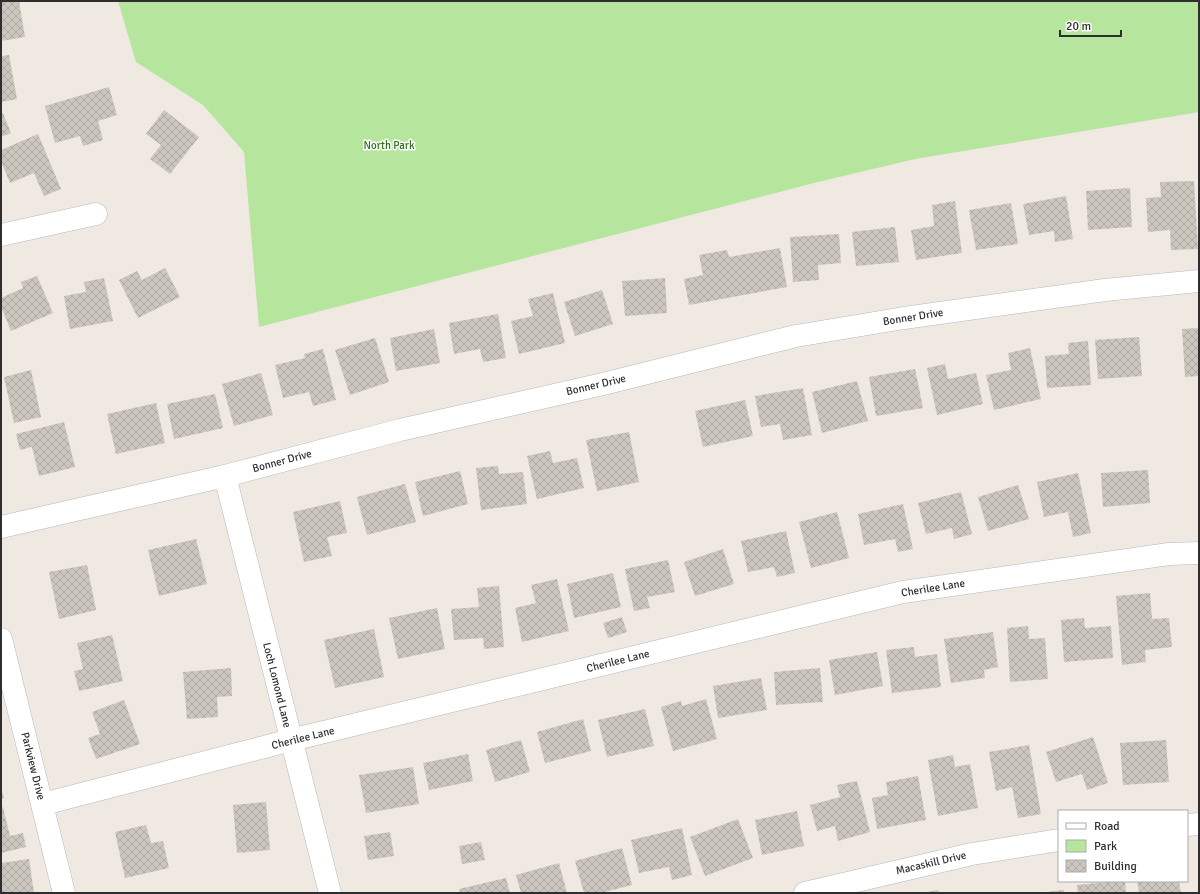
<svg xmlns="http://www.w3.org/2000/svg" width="1200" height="894" viewBox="0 0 1200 894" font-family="Signika,sans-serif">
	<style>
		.park { fill: #b6e59e }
		.building { fill: url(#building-cross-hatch) }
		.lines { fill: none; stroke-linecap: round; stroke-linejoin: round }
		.minor-casing { stroke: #b4b7c1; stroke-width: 23 }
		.minor { stroke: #fff; stroke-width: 22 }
		.labels { text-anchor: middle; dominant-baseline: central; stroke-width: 3; stroke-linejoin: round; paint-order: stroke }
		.park-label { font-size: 11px; fill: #2c6e1b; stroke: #fff }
		.street-label { font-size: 11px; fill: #2e2e2e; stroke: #fff }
	</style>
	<defs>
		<pattern id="building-cross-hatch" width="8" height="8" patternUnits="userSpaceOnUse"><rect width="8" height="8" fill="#cbc7bf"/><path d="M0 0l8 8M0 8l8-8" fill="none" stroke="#afaba4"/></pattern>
	</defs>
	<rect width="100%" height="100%" fill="#efe9e1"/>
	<!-- park -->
	<path class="park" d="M118,1H1199V112L915,159L822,181L259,327L244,152L203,105L136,62Z"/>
	<!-- building -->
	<g class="building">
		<path d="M1,1H19L25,37L1,41Z"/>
		<path d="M9,55L17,99L1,102V56Z"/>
		<path d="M109,87L117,115L98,121L103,140L83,146L80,136L55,143L45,106Z"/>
		<path d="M164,110L199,137L170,174L150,159L161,145L146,134Z"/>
		<path d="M3,113L11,133L1,137V114Z"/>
		<path d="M38,134L61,189L44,196L34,173L10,183L1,161V150Z"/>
		<path d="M1194,181L1198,249L1171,250L1170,230L1148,232L1146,198L1161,197L1160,182Z"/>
		<path d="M1130,188L1132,227L1088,230L1086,191Z"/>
		<path d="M1066,196L1073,239L1055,242L1054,231L1029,235L1023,204Z"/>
		<path d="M955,201L962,253L916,260L911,230L934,226L932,205Z"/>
		<path d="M1011,203L1018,244L976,250L969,210Z"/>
		<path d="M895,227L899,262L856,266L852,232Z"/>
		<path d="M839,234L841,263L818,265L819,280L793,282L790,237Z"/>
		<path d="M780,248L787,287L689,305L684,279L703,275L699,255L727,250L729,257Z"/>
		<path d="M165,268L180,297L138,318L119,280L137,271L142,280Z"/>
		<path d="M37,276L53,313L11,331L1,307V298L23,288L21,282Z"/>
		<path d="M104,278L113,321L70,329L64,296L86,292L84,282Z"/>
		<path d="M665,278L667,313L625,316L622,281Z"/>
		<path d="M602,290L613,324L575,336L564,302Z"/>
		<path d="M553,293L565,343L519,354L511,321L533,316L528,299Z"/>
		<path d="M498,314L506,358L483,362L480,349L454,354L449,323Z"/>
		<path d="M1199,328V376L1185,377L1182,329Z"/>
		<path d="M434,329L440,363L396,371L390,338Z"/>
		<path d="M1139,337L1142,376L1098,379L1095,340Z"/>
		<path d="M375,338L389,382L350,395L335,350Z"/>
		<path d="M1088,341L1091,385L1047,388L1045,356L1069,354L1068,343Z"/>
		<path d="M1030,348L1041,399L994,410L986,375L1011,370L1008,353Z"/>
		<path d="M323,349L336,400L313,406L309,392L283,398L275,365L305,358L304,354Z"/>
		<path d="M945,364L948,379L976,373L983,404L937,415L927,368Z"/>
		<path d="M915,369L923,408L876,416L869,377Z"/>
		<path d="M31,370L41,417L14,423L4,377Z"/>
		<path d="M261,373L273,415L234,426L222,384Z"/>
		<path d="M857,381L868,421L822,433L812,392Z"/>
		<path d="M803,388L812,435L783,440L780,424L761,427L755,396Z"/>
		<path d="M215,394L223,428L174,439L167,404Z"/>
		<path d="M745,400L753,436L703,447L695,411Z"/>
		<path d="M156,403L165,443L116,454L107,414Z"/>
		<path d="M64,422L75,467L39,476L32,447L20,450L16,434Z"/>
		<path d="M629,432L639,482L597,491L586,440Z"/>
		<path d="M550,451L553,463L577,458L584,488L537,499L527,456Z"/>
		<path d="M498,466L499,474L523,472L527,504L481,510L476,468Z"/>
		<path d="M1148,470L1150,503L1103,507L1101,473Z"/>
		<path d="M460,471L468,504L423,516L415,482Z"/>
		<path d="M1078,473L1091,533L1073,537L1068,512L1044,517L1037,482Z"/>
		<path d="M405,484L416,522L367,535L357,497Z"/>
		<path d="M1018,485L1029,519L988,531L978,497Z"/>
		<path d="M961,492L972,534L954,539L952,528L926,534L918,503Z"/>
		<path d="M340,501L347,533L327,537L332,556L304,562L293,512Z"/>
		<path d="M903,504L913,549L898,552L895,539L864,545L858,514Z"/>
		<path d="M837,512L849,558L811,568L799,522Z"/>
		<path d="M786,531L795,573L777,577L774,567L748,572L741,541Z"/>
		<path d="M196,539L207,584L159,596L148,550Z"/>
		<path d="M723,549L734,584L695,596L684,562Z"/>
		<path d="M668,560L675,592L647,597L650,608L634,611L625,569Z"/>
		<path d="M87,565L96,610L59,619L49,572Z"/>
		<path d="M613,573L621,607L574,618L567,584Z"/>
		<path d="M557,579L569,631L522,642L515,608L536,603L531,585Z"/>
		<path d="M499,586L504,647L484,649L483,638L454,640L451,609L479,607L477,588Z"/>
		<path d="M1150,593L1152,619L1169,618L1172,647L1145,650L1146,662L1122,665L1116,596Z"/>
		<path d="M437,608L445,649L398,659L389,618Z"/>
		<path d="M622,617L627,632L608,638L603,623Z"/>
		<path d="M1084,618L1085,628L1111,626L1113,658L1064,662L1061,620Z"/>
		<path d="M1028,626L1029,639L1045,638L1048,679L1010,682L1007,628Z"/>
		<path d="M374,629L384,677L335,688L324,640Z"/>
		<path d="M993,632L998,667L984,670L985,678L951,683L944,639Z"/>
		<path d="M112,635L123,681L79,691L74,671L83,669L77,643Z"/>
		<path d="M914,647L915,657L937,654L941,687L892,693L886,650Z"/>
		<path d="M877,652L883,686L835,695L829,660Z"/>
		<path d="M231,668L232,696L217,697L218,717L187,719L183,672Z"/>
		<path d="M820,668L823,702L776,705L774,672Z"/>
		<path d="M761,678L767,710L718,718L713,686Z"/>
		<path d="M706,699L717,739L673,751L661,707L681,701L682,706Z"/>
		<path d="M124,700L140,744L96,759L88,738L100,734L92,712Z"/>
		<path d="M645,709L654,746L607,757L598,720Z"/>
		<path d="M583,719L591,751L545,763L537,732Z"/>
		<path d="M1093,737L1108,783L1087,790L1082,774L1056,782L1046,752Z"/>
		<path d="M521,740L530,772L495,782L486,750Z"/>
		<path d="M1166,740L1169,782L1123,785L1120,743Z"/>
		<path d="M1029,745L1041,814L1018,818L1012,787L996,791L989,752Z"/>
		<path d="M468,754L473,781L429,790L423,763Z"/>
		<path d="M953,755L955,767L970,764L978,808L938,816L928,760Z"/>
		<path d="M413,767L419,804L366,813L359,775Z"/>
		<path d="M918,776L926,820L877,829L872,798L888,795L886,782Z"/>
		<path d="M857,781L870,832L838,841L835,826L817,831L810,805L840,797L837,785Z"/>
		<path d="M1,789L4,798L1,799Z"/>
		<path d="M266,802L270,850L237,853L233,805Z"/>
		<path d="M3,807L10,836L23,833L26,847L1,853V808Z"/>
		<path d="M797,811L804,846L762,855L755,820Z"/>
		<path d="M738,819L753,858L705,876L690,837Z"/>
		<path d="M146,825L151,843L163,841L169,868L125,878L115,832Z"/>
		<path d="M682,828L692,875L672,880L669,867L639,873L631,840Z"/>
		<path d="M390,832L394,856L368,860L364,836Z"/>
		<path d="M481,842L485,860L462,864L459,846Z"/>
		<path d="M622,848L632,885L601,893H584L575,861Z"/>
		<path d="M29,859L34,893H1V863Z"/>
		<path d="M559,863L567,893H521L516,875Z"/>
		<path d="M506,878L510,893H460L459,889Z"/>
		<path d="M1119,881H1125L1126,893H1078L1077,885Z"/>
		<path d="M1137,881H1179L1181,893H1139Z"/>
		<path d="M938,890L939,893H927V892Z"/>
		<path d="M1064,890V893H1046V892Z"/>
	</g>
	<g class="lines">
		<defs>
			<g id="minor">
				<path d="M1,235L96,214"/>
				<path d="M225,476L330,893"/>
				<path d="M1,527L225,476L400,430L603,384L796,336L904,318L1105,290L1199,281"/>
				<path d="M1,639L64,893"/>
				<path d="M43,804L291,740L903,592L1169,554L1199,553"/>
				<path d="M1187,825L1199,824"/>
				<path d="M805,893L972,854L1059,840"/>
			</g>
		</defs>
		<!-- minor casing -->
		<use href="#minor" class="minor-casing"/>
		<!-- minor -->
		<use href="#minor" class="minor"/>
	</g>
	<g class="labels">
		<!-- park labels -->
		<g class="park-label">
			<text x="389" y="145">North Park</text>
		</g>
		<!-- street labels -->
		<g class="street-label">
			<text transform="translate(913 317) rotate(-9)">Bonner Drive</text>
			<text transform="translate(596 385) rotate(-13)">Bonner Drive</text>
			<text transform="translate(282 461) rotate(-15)">Bonner Drive</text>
			<text transform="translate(933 588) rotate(-9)">Cherilee Lane</text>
			<text transform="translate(618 661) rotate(-14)">Cherilee Lane</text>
			<text transform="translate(277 685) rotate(76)">Loch Lomond Lane</text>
			<text transform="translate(303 738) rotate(-14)">Cherilee Lane</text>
			<text transform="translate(33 766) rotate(76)">Parkview Drive</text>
			<text transform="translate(931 863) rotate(-13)">Macaskill Drive</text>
		</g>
	</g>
	<!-- border -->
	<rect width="1200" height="894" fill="none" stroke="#2e2e2e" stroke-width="4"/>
	<!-- legend -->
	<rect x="1058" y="810" width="130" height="72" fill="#ffffff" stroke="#ababab"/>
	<rect x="1066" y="823" width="20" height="6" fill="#ffffff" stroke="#ababab"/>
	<text x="1094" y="830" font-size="12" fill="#2e2e2e">Road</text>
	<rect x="1066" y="840" width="20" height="12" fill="#b6e59e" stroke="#ababab"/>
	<text x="1094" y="850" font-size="12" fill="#2e2e2e">Park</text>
	<rect x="1066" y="860" width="20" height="12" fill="url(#building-cross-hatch)" stroke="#ababab"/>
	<text x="1094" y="870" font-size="12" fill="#2e2e2e">Building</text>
	<!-- scale -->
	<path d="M1060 30v6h61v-6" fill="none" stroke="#2e2e2e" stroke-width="2"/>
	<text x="1066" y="30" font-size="12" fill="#2e2e2e" stroke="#ffffff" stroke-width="3" paint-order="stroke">20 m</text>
</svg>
